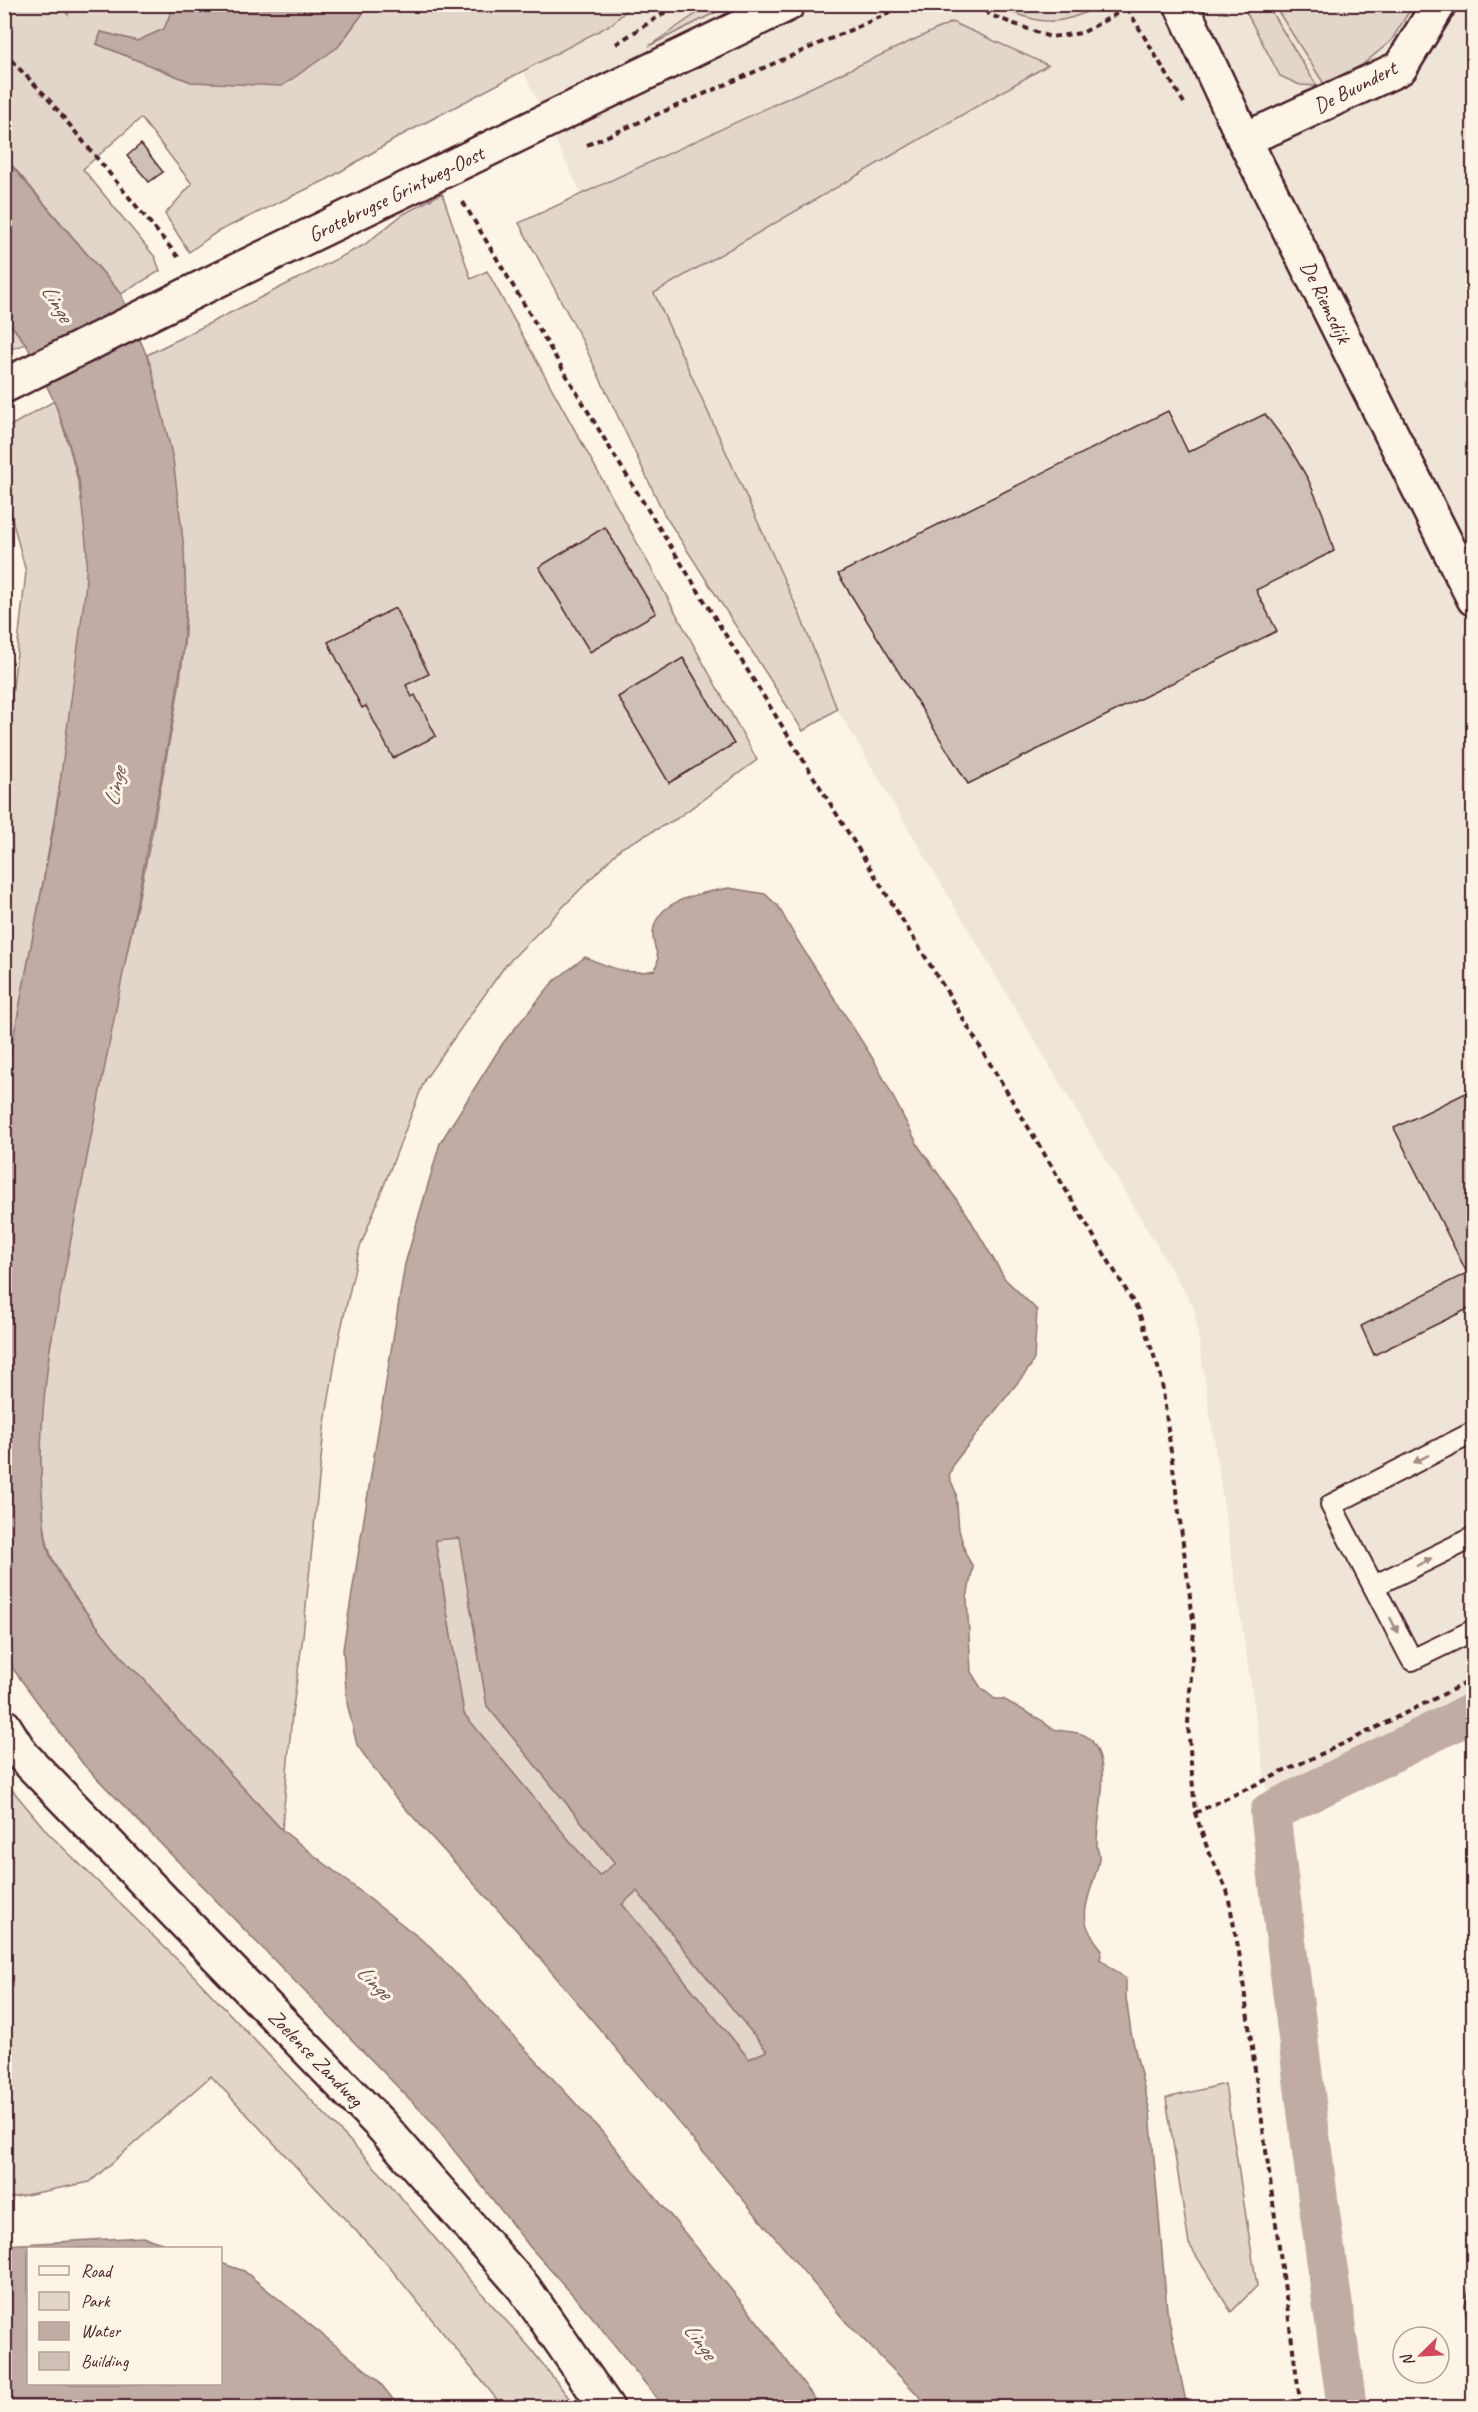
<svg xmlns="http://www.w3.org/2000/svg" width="1478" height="2412" viewBox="0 0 1478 2412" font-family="Caveat,sans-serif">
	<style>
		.built { fill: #eee5d7 }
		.green { fill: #e2d5ca; stroke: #967a7a; stroke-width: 1.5 }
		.water { fill: #c0aca5; stroke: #917474; stroke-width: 1.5; fill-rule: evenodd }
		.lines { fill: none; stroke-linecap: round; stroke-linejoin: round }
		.canal { stroke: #c0aca5; stroke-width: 40 }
		.building { fill: #cfc0b7; stroke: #4a1f2b; stroke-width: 1.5 }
		.lane-casing { stroke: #4a1f2b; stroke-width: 24 }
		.street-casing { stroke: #4a1f2b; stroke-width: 38 }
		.secondary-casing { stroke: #4a1f2b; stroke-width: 38 }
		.path { stroke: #4a1f2b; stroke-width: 4; stroke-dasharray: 6 4.5; stroke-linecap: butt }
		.lane { stroke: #fcf5e5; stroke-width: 20 }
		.street { stroke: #fcf5e5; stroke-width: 33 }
		.secondary { stroke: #fcf5e5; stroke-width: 33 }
		.oneway { fill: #a38a88 }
		.labels { text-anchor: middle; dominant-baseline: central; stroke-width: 6; stroke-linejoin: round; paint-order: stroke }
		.street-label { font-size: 21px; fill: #4a1f2b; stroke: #fcf5e5 }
		.water-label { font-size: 22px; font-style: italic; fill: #6d4950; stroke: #fcf5e5 }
	</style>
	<rect width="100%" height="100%" fill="#fcf5e5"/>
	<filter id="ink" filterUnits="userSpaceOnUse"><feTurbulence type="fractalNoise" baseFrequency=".0167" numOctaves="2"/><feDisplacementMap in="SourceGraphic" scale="12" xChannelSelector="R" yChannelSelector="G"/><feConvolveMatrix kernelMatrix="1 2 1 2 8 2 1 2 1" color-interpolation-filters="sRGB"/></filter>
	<g filter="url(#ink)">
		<!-- built -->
		<path class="built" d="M608,5H1473V1712L1270,1812L1194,1308L837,709L570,171L523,71Z"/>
		<!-- green -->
		<g class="green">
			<path d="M4,5H61L68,15L70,5H174L164,29L137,41L101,32L97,44L191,82L338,47L369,5H632L612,24L402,135L328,179L217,232L189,252L165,214L192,184L141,118L83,169L155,257L160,271L121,294L5,157Z"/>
			<path d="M709,5H730L649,46Z"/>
			<path d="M994,5L1102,4V5C1054,28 1043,25 994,5Z"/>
			<path d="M1250,5H1267L1317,86L1300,85L1280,76L1244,8Z"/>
			<path d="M1274,5H1413L1391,41L1362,65L1324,84Z"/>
			<path d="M952,22L1048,65L654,293L800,615L837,709L803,731L664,514L580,336L519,223Z"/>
			<path d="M442,193L471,279L487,271L757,760L676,819L621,848L505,966L425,1079L359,1250L339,1338L324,1429L303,1636L292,1714L282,1830L198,1739L181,1724L142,1677L129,1666C107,1637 58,1583 49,1549C44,1534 44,1518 42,1502C34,1409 55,1317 73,1226C85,1163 96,1101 109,1038C124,963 142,888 156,812C168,744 186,673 186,603C185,517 169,438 147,355L364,245L402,215Z"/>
			<path d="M4,317L26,344L5,351Z"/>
			<path d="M54,401C72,449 85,499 87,551C89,595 79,640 74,683C58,817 30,950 5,1082L4,767L26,572L5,492V429Z"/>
			<path d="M459,1537L487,1706L615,1863L599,1876L464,1714L435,1539Z"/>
			<path d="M5,1781L48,1833L193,1975L384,2177L465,2274L531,2349L576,2407H503L387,2264L211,2076L90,2182L5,2199Z"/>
			<path d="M637,1891L767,2051L749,2059L622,1904Z"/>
			<path d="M1225,2084L1257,2286L1231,2312L1189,2244L1166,2098Z"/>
		</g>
		<!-- water -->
		<g class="water">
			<path d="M174,5V4L369,5L338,47L282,86L191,82L97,44L101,32L137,41L164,29Z"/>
			<path d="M4,157L121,294L151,366L173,459L184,549L186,606L183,650L173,717L50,1347C43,1401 38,1454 43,1508C44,1526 45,1546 53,1562C69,1595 106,1636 129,1666L142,1677L181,1724L198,1739L282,1830L431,1947L603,2133L761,2326L821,2407H664L589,2313L530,2247L430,2120L83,1764L5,1658V1082L55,821L85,593L87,552L79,480L66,433L54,401L26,344L5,317Z"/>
			<path d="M729,888L765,894L778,906L796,938L875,1062L919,1147L967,1214L1005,1279L1037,1310L1034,1359L1030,1367L954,1463L949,1476L956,1493L959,1530L966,1555L973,1567L967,1598L971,1672L981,1688L995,1699H1003L1043,1721C1055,1737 1080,1726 1092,1741C1113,1769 1096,1816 1097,1846C1097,1850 1100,1855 1099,1859C1097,1877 1082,1904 1086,1922C1087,1931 1097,1943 1102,1950L1100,1959L1126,1979V1997L1131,2033L1150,2112L1167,2310L1187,2407H930L846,2322L518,1932L394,1796L357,1745L347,1703L343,1649L405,1264L440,1143L503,1043L553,982L585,957C609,967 628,976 655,970C662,955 654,952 653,938C651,900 700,893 729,888ZM459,1538L487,1706L615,1863L599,1876L464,1714L435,1540ZM637,1891L767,2051L749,2059L622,1904Z"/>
			<path d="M143,2237L178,2248H28V2384H220L221,2263L244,2271L377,2379L399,2407H5V2245Z"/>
		</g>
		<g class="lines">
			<!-- canal -->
			<path class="canal" d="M1347,2408L1318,2199L1270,1812L1474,1712"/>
		</g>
		<!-- building -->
		<g class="building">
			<path d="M141,144L163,172L149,182L127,156Z"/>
			<path d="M1168,411L1188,452L1265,414L1288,445L1308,479L1323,514L1334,551L1256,590L1277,631L968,784L838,574Z"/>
			<path d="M605,527L656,613L590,652L539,567Z"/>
			<path d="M395,608L429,674L406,685L412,697L415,695L436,736L393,758L366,706L362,708L328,642Z"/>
			<path d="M683,658L734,744L669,783L618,697Z"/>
			<path d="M1474,1089V1306L1374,1355L1361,1326L1467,1273L1394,1128Z"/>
			<path d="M1474,2271V2368L1465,2305Z"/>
		</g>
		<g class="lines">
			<defs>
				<g id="lane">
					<path d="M1474,1432L1331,1505L1412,1660L1474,1630"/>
					<path d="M1374,1586L1474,1537"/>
				</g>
				<g id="street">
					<path d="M1181,4L1244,139L1474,599"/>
					<path d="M1244,139L1273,127L1400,68L1439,4"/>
					<path d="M4,1726L22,1755L381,2125L524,2288L607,2408"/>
				</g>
				<path id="secondary" d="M4,386L197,290L788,4"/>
			</defs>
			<!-- lane casing -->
			<use href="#lane" class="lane-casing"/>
			<!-- street casing -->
			<use href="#street" class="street-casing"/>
			<!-- secondary casing -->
			<use href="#secondary" class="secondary-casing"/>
			<!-- path -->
			<g class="path">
				<path d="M977,4L990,15L1050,37L1082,33L1134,4"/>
				<path d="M1127,8L1184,103"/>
				<path d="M616,44L678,4"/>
				<path d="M4,53L45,95L179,258"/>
				<path d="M587,145L910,4"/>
				<path d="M463,202L614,455L947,992L1138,1310L1161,1376L1194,1627L1188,1724L1195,1813L1208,1850L1227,1890L1239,1952L1301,2408"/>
				<path d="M1195,1813L1351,1740L1474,1679"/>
			</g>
			<!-- lane -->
			<use href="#lane" class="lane"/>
			<!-- street -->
			<use href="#street" class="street"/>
			<!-- secondary -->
			<use href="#secondary" class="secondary"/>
		</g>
		<!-- one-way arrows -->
		<defs><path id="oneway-solid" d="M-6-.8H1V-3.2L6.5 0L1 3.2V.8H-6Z" transform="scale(1.5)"/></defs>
		<g class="oneway">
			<use href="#oneway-solid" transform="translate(1421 1459) rotate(153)"/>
			<use href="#oneway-solid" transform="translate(1424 1562) rotate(-27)"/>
			<use href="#oneway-solid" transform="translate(1394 1625) rotate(63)"/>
		</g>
	</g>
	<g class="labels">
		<!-- street labels -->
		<g class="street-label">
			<text transform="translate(1355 87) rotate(-27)">De Buundert</text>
			<text transform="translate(396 194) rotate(-26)">Grotebrugse Grintweg-Oost</text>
			<text transform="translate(1326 302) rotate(64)">De Riemsdijk</text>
			<text transform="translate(316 2058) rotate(46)">Zoelense Zandweg</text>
		</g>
		<!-- water labels -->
		<g class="water-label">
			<text transform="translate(57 303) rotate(59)">Linge</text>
			<text transform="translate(115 787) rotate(-77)">Linge</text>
			<text transform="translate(374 1982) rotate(45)">Linge</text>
			<text transform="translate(700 2341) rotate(54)">Linge</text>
		</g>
	</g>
	<!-- margin -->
	<rect width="1478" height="2412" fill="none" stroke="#fcf5e5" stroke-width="24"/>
	<rect x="12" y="12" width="1454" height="2388" fill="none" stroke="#4a1f2b" stroke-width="2" filter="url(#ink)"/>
	<!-- legend -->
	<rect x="27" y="2247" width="195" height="138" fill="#fcf5e5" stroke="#b59f9b" stroke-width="1.5"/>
	<rect x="39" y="2266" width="30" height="9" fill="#fcf5e5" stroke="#b59f9b" stroke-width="1.5"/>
	<text x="81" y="2277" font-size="18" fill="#4a1f2b">Road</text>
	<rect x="39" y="2292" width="30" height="18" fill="#e2d5ca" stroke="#b59f9b" stroke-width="1.5"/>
	<text x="81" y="2307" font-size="18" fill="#4a1f2b">Park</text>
	<rect x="39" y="2322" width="30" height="18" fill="#c0aca5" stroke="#b59f9b" stroke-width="1.5"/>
	<text x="81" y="2337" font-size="18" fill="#4a1f2b">Water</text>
	<rect x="39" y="2352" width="30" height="18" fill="#cfc0b7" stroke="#b59f9b" stroke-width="1.5"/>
	<text x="81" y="2367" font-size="18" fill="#4a1f2b">Building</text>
	<!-- north arrow -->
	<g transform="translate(1421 2355) rotate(246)"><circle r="28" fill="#fcf5e5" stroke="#b59f9b" stroke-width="1.5"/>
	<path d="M0-4.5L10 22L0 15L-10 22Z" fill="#d1495b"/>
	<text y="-9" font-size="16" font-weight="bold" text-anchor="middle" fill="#4a1f2b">N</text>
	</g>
</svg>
